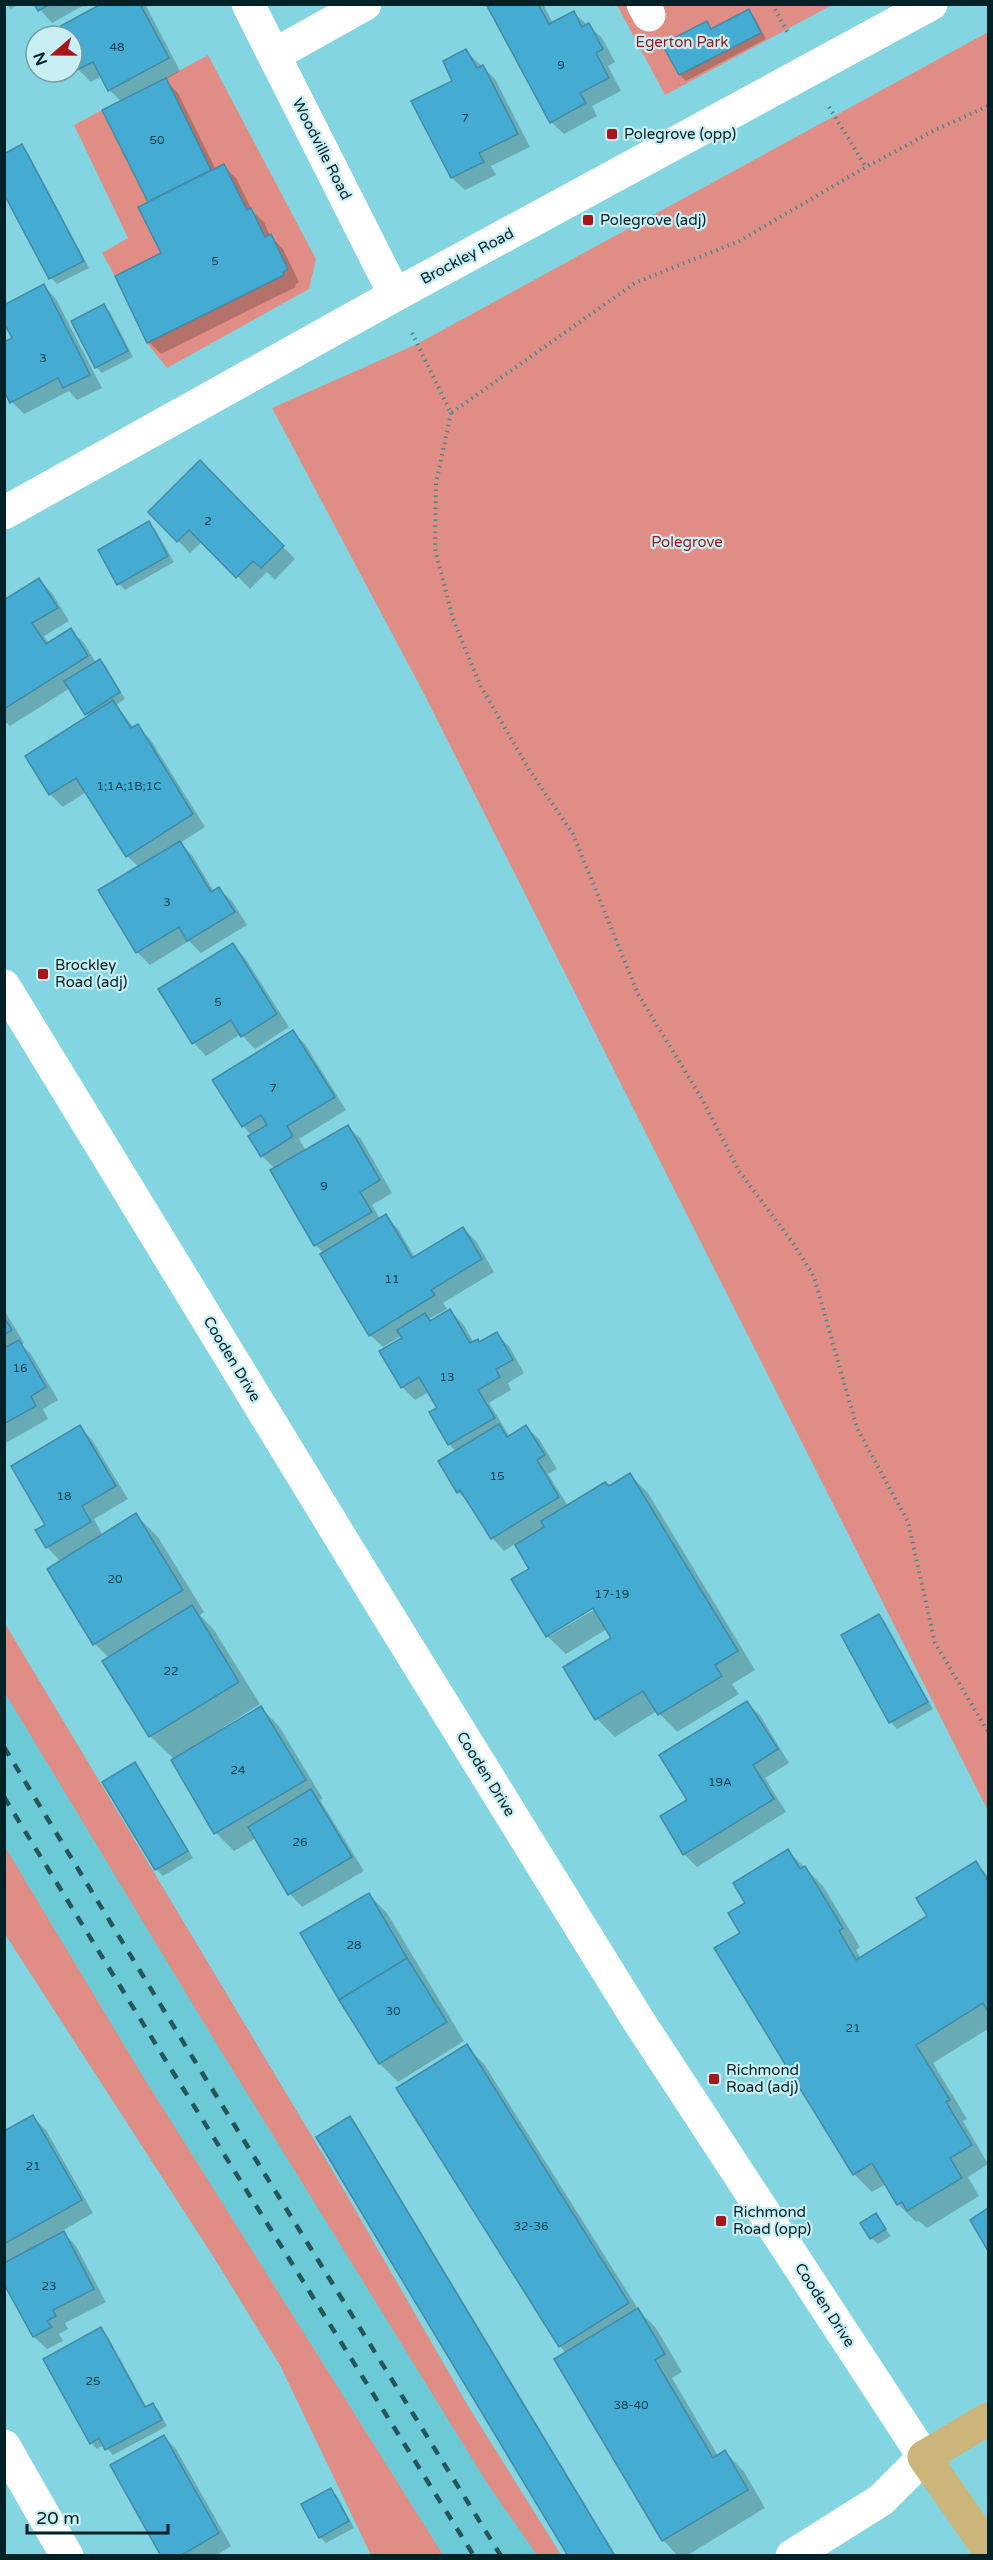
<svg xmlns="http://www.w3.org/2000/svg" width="993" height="2560" viewBox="0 0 993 2560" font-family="'Varela Round',sans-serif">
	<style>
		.built { fill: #6bcad5 }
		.green { fill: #e08e85 }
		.shadow { fill: #0003; fill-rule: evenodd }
		.building { fill: #44abd2; stroke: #438aa6; stroke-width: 1.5 }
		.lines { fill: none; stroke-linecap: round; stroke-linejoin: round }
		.path { stroke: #4a878f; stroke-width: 4; stroke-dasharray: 1.5 4.5; stroke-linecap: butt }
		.minor { stroke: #fff; stroke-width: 33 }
		.major { stroke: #cbb57a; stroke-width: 33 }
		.rail { stroke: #25555b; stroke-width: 4.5; stroke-dasharray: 10 10; stroke-linecap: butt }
		.poi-dot { fill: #a9151a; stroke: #c8eff4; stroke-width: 2 }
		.labels { text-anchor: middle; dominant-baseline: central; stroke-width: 4.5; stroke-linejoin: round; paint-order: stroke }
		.number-label { font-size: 12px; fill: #114451 }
		.park-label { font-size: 15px; fill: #9b1719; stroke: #c8eff4 }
		.poi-label { font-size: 15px; fill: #002126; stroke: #c8eff4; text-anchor: start }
		.street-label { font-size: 15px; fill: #002126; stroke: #c8eff4 }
	</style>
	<rect width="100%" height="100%" fill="#83d6e1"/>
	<!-- built -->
	<path class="built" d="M4,1622L338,2180L468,2406L561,2555H371L280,2365L213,2256L5,1934Z"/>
	<!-- green -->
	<g class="green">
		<path d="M617,5H832L665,95Z"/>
		<path d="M988,32V1811L421,688L272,408L417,344Z"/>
		<path d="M208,55L316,259L309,289L167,368L147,343L284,274L252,208L247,210L224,164L211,170L166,78Z"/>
		<path d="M102,110L148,202L138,207L161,253L115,276L102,253L128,238L74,125Z"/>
		<path d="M4,1622L338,2180L468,2406L561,2555H537L489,2486L210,2033L5,1693Z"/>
		<path d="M5,1847L142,2075L443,2555H371L280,2365L213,2256L5,1934Z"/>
	</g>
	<!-- shadow -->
	<g class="shadow">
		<path d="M6,4H19L11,9Z"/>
		<path d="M35,4H86L52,23Z"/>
		<path d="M104,4H145L180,71L165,80L178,93L216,170L223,166L236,178L253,212L264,222L270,236L283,249L299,282L295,285L296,287L161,354L149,342L163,253L150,203L104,111L122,102L109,90L102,76L91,82L78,69L72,58V36H60Z"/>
		<path d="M488,4H543L553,24L574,13L602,38L615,62L608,66L621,91L592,106L597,116L564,134L551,122Z"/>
		<path d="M749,11L755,18L766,39L686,81L680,75L664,45L706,23L713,30Z"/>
		<path d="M466,51L495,79L530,147L491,166L496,175L465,190L452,178L413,102L454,81Z"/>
		<path d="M22,146L28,153L89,268L57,284L51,278Z"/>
		<path d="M44,286L56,299L102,388L77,400L69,391L24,414L12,402L14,338Z"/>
		<path d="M104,306L110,312L133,357L102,373L96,367Z"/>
		<path d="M200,462L295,559L275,580L267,572L250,589L203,541L190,553L150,512Z"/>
		<path d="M149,523L155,529L174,562L125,590L119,584Z"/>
		<path d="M39,580L52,593L69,621L44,636L49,644L71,630L84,643L96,663L99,661L106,667L125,699L116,705L134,728L137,726L150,739L205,827L180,843L192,855L214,892L219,889L232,901L247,925L201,953L189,941L150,965L137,952L139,867L127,856L86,792L63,807L50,794L89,717L70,688L10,726L4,721V602Z"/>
		<path d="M233,945L245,958L289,1027L255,1049L241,1034L206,1056L194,1043L160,990Z"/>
		<path d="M292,1032L305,1044L346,1110L299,1139L306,1151L348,1127L361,1139L392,1193L372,1205L380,1219L385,1216L398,1229L415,1258L463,1228L476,1241L494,1272L443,1303L447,1309L429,1319L431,1322L450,1311L463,1324L474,1343H480L496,1334L509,1346L524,1373L508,1383L511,1390L489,1403L510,1437L526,1427L539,1439L557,1469L548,1474L568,1506L609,1488L630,1475L648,1493L755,1670L732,1684L739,1694L677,1732L657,1711L615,1737L597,1719L614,1639L607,1629L566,1654L547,1636L513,1580L531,1569L515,1544L504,1551L492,1538L471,1504L458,1492L456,1452L449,1444L431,1413L439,1408L429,1392L415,1400L402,1387L381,1352L404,1338L403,1335L383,1347L370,1335L324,1253L315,1245L275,1169L262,1156L252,1136L243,1126ZM599,1603L600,1606L550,1636V1633Z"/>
		<path d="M4,1310L24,1343L22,1345L31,1354L58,1400L43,1409L48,1419L4,1444Z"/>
		<path d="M80,1427L92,1440L128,1499L94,1519L103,1536L136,1515L158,1537L204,1612L200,1615L214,1630L260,1704L224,1727L225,1729L261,1708L279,1726L323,1799L320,1800L364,1871L302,1907L290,1894L256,1838L234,1851L216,1833L174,1759L150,1736L109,1658L95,1644L49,1569L61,1562L47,1547V1525Z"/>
		<path d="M879,1616L885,1622L933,1709L897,1729L891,1722L843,1636Z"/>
		<path d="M747,1703L760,1715L789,1763L765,1778L786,1812L697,1867L684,1854L689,1800Z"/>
		<path d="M135,1764L141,1771L193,1858L163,1876L157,1870L105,1782Z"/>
		<path d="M788,1851L823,1886L860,1947L856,1950L861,1959L929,1917L976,1863L988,1876V2029L933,2063L967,2119L963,2121L988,2164L968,2177L979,2196L927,2228L919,2221L916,2222L898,2204L886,2184L872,2192L854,2174L742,1933L747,1903Z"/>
		<path d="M369,1895L387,1913L464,2041L398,2082L380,2064L303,1934Z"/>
		<path d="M466,2046L484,2064L640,2312L656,2328L682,2372L672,2378L718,2456L725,2452L743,2470L765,2508L686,2556H678L663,2540L566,2353L560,2346Z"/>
		<path d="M33,2117L46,2130L93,2213L62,2231L76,2246L106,2302L65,2323L68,2329L59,2334L63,2341L47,2349L34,2337L4,2281L8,2263L4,2259V2125L8,2131Z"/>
		<path d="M350,2118L356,2124L616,2556H570Z"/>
		<path d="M988,2210V2248L972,2220Z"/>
		<path d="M875,2215L891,2236L878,2244L871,2238Z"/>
		<path d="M101,2329L107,2335L147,2408L153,2405L159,2411L167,2426L113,2455L104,2445L97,2449L91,2443Z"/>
		<path d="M163,2436L176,2449L231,2546L215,2556H163Z"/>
		<path d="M331,2490L337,2496L354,2528L326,2543L320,2537Z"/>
	</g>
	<!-- building -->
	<g class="building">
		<path d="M34,4H50L38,11Z"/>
		<path d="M101,4H140L169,58L108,91L93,62L77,70L72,62V36H59L55,29Z"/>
		<path d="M486,4H538L549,24L574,11L582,27L589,23L603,49L596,53L609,78L580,93L586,103L550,123Z"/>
		<path d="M749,9L761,33L679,75L662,44L707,21L711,29Z"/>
		<path d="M466,49L477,68L483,65L518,134L479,153L484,162L451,178L411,101L452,81L443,61Z"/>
		<path d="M166,78L211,170L148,202L102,110Z"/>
		<path d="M22,144L84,261L49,279L4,194V154Z"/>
		<path d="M224,164L247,210L251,208L265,237L271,234L288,269L283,272L284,275L147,343L115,276L161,253L138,207Z"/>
		<path d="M44,284L90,375L63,388L58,378L10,403L4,391V342L12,338L4,323V305Z"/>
		<path d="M104,304L128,351L95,368L71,321Z"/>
		<path d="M200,460L284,546L261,568L253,561L236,578L189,530L177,542L148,512Z"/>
		<path d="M149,521L168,556L117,585L98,550Z"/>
		<path d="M39,578L58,608L32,623L46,644L71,628L88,656L4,709V600Z"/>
		<path d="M100,659L120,692L85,715L64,681Z"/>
		<path d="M113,700L131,728L138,724L193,814L126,857L76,778L49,795L25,756Z"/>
		<path d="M180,841L211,892L219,887L235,912L187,941L179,927L136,953L98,890Z"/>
		<path d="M233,943L277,1014L241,1037L231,1020L192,1044L158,989Z"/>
		<path d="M293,1030L335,1097L287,1126L293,1136L261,1157L248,1136L267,1125L261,1115L242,1127L212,1080Z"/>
		<path d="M348,1125L380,1180L360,1192L372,1212L314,1246L270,1170Z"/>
		<path d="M386,1214L412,1258L463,1227L482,1259L431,1290L435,1295L369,1336L320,1254Z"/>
		<path d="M450,1309L470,1343L478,1339L479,1342L497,1332L513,1360L496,1369L500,1377L478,1390L495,1418L448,1445L429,1412L437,1408L419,1377L401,1388L379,1351L402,1338L397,1330L425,1313L430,1321Z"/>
		<path d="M4,1317L12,1330L4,1335Z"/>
		<path d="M19,1340L46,1387L31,1396L36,1406L4,1424V1348Z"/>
		<path d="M499,1424L507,1437L526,1425L545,1455L537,1460L559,1497L491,1539L460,1490L457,1493L438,1461Z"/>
		<path d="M80,1425L116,1486L82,1506L91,1522L46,1548L35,1530L45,1525L11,1466Z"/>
		<path d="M630,1473L738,1651L715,1665L722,1676L658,1715L643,1691L595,1720L563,1667L611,1638L593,1608L546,1637L511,1579L529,1569L515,1545L544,1527L541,1521L605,1482L609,1486Z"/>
		<path d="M136,1513L183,1590L93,1645L47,1569Z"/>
		<path d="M192,1605L239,1682L149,1737L102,1661Z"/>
		<path d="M879,1614L928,1702L889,1723L841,1635Z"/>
		<path d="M747,1701L778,1749L753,1765L774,1799L683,1855L660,1816L687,1800L659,1755Z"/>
		<path d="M261,1706L306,1780L214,1834L171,1760Z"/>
		<path d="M135,1762L188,1851L155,1870L102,1782Z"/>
		<path d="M311,1789L352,1857L288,1895L248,1827Z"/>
		<path d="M788,1849L800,1869L805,1866L843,1928L839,1931L856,1960L927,1916L916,1898L976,1861L988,1881V2012L983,2003L916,2045L950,2100L946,2102L972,2145L950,2158L962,2178L907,2211L902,2202L897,2205L872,2163L853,2175L714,1948L740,1933L728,1913L745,1903L733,1883Z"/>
		<path d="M369,1893L407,1958L339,2000L300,1933Z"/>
		<path d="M407,1958L447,2022L379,2064L339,2000Z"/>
		<path d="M467,2044L629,2303L559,2347L396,2088Z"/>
		<path d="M33,2115L82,2200L4,2244V2131Z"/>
		<path d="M350,2116L510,2382L615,2556H568L316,2137Z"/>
		<path d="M988,2208V2251L970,2220Z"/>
		<path d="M876,2213L886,2229L870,2239L860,2223Z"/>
		<path d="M64,2231L94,2289L53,2310L56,2316L47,2321L52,2327L33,2337L4,2284V2263Z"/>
		<path d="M638,2308L665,2354L655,2360L713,2458L725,2450L748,2490L662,2541L554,2359Z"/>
		<path d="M101,2327L145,2407L153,2403L162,2420L105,2450L99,2438L90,2444L43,2359Z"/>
		<path d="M164,2435L219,2533L180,2556H161L110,2465Z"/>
		<path d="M331,2488L349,2521L319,2538L301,2504Z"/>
	</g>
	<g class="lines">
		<!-- path -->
		<g class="path">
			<path d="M772,4L789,35"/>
			<path d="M829,107L866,167"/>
			<path d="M412,333L451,413L635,283L739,241L866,167L935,130L988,106"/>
			<path d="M451,413L436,483L435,549L453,619L480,685L530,771L573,834L638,994L702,1099L739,1171L793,1243L814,1277L857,1428L908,1522L935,1643L988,1732"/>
		</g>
		<!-- minor -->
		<g class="minor">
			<path d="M248,4L395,295"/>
			<path d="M643,4L649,15"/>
			<path d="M274,55L365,4"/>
			<path d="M4,513L395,295L931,4"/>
			<path d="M4,986L389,1617L638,2020L924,2457L881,2500L792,2556"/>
			<path d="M4,2446L67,2556"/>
		</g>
		<!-- major -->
		<path class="major" d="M988,2419L924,2457L988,2549"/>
		<!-- rail -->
		<g class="rail">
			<path d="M4,1747L188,2050L501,2556"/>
			<path d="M4,1797L166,2061L474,2556"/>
		</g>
	</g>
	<!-- markers -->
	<g class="poi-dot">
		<rect x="606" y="128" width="12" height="12" rx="3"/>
		<rect x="582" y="214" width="12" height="12" rx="3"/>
		<rect x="37" y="968" width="12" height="12" rx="3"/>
		<rect x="708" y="2073" width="12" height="12" rx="3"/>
		<rect x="715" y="2215" width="12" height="12" rx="3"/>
	</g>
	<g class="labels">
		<!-- number labels -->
		<g class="number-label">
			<text x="117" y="47">48</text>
			<text x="561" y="65">9</text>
			<text x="465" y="118">7</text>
			<text x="157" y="140">50</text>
			<text x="215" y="261">5</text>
			<text x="43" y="358">3</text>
			<text x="208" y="521">2</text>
			<text x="129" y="786">1;1A;1B;1C</text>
			<text x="167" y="902">3</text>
			<text x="218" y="1002">5</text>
			<text x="273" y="1088">7</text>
			<text x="324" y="1186">9</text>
			<text x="392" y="1279">11</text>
			<text x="20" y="1368">16</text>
			<text x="447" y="1377">13</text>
			<text x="497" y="1476">15</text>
			<text x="64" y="1496">18</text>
			<text x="115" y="1579">20</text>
			<text x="612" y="1594">17-19</text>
			<text x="171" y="1671">22</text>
			<text x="238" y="1770">24</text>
			<text x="720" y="1782">19A</text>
			<text x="300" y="1842">26</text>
			<text x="354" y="1945">28</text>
			<text x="393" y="2011">30</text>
			<text x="853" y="2028">21</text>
			<text x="33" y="2166">21</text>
			<text x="531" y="2226">32-36</text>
			<text x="49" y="2286">23</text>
			<text x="93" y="2381">25</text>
			<text x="631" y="2405">38-40</text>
		</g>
		<!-- park labels -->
		<g class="park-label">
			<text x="682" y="42">Egerton Park</text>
			<text x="687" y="542">Polegrove</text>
		</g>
		<!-- poi labels -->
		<g class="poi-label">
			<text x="624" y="134">Polegrove (opp)</text>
			<text x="600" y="220">Polegrove (adj)</text>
			<text x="55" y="965">Brockley<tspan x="55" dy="17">Road (adj)</tspan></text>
			<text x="726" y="2070">Richmond<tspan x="726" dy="17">Road (adj)</tspan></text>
			<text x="733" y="2212">Richmond<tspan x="733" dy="17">Road (opp)</tspan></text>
		</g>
		<!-- street labels -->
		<g class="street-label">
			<text transform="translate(322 149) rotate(63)">Woodville Road</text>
			<text transform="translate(467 256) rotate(-28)">Brockley Road</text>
			<text transform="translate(232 1359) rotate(59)">Cooden Drive</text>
			<text transform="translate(486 1774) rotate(58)">Cooden Drive</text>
			<text transform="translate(825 2305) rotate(57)">Cooden Drive</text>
		</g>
	</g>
	<!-- border -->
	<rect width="993" height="2560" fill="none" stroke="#002126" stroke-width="12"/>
	<!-- north arrow -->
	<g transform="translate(54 54) rotate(250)"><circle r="28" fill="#c8eff4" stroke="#789da2" stroke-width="1.5"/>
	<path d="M0-4.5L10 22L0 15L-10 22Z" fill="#a9151a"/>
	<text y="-9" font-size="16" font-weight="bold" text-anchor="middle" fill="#002126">N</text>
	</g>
	<!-- scale -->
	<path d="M27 2524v9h141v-9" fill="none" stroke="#002126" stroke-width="3"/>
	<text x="36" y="2524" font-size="18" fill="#002126" stroke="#c8eff4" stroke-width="4.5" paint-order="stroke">20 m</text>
</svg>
